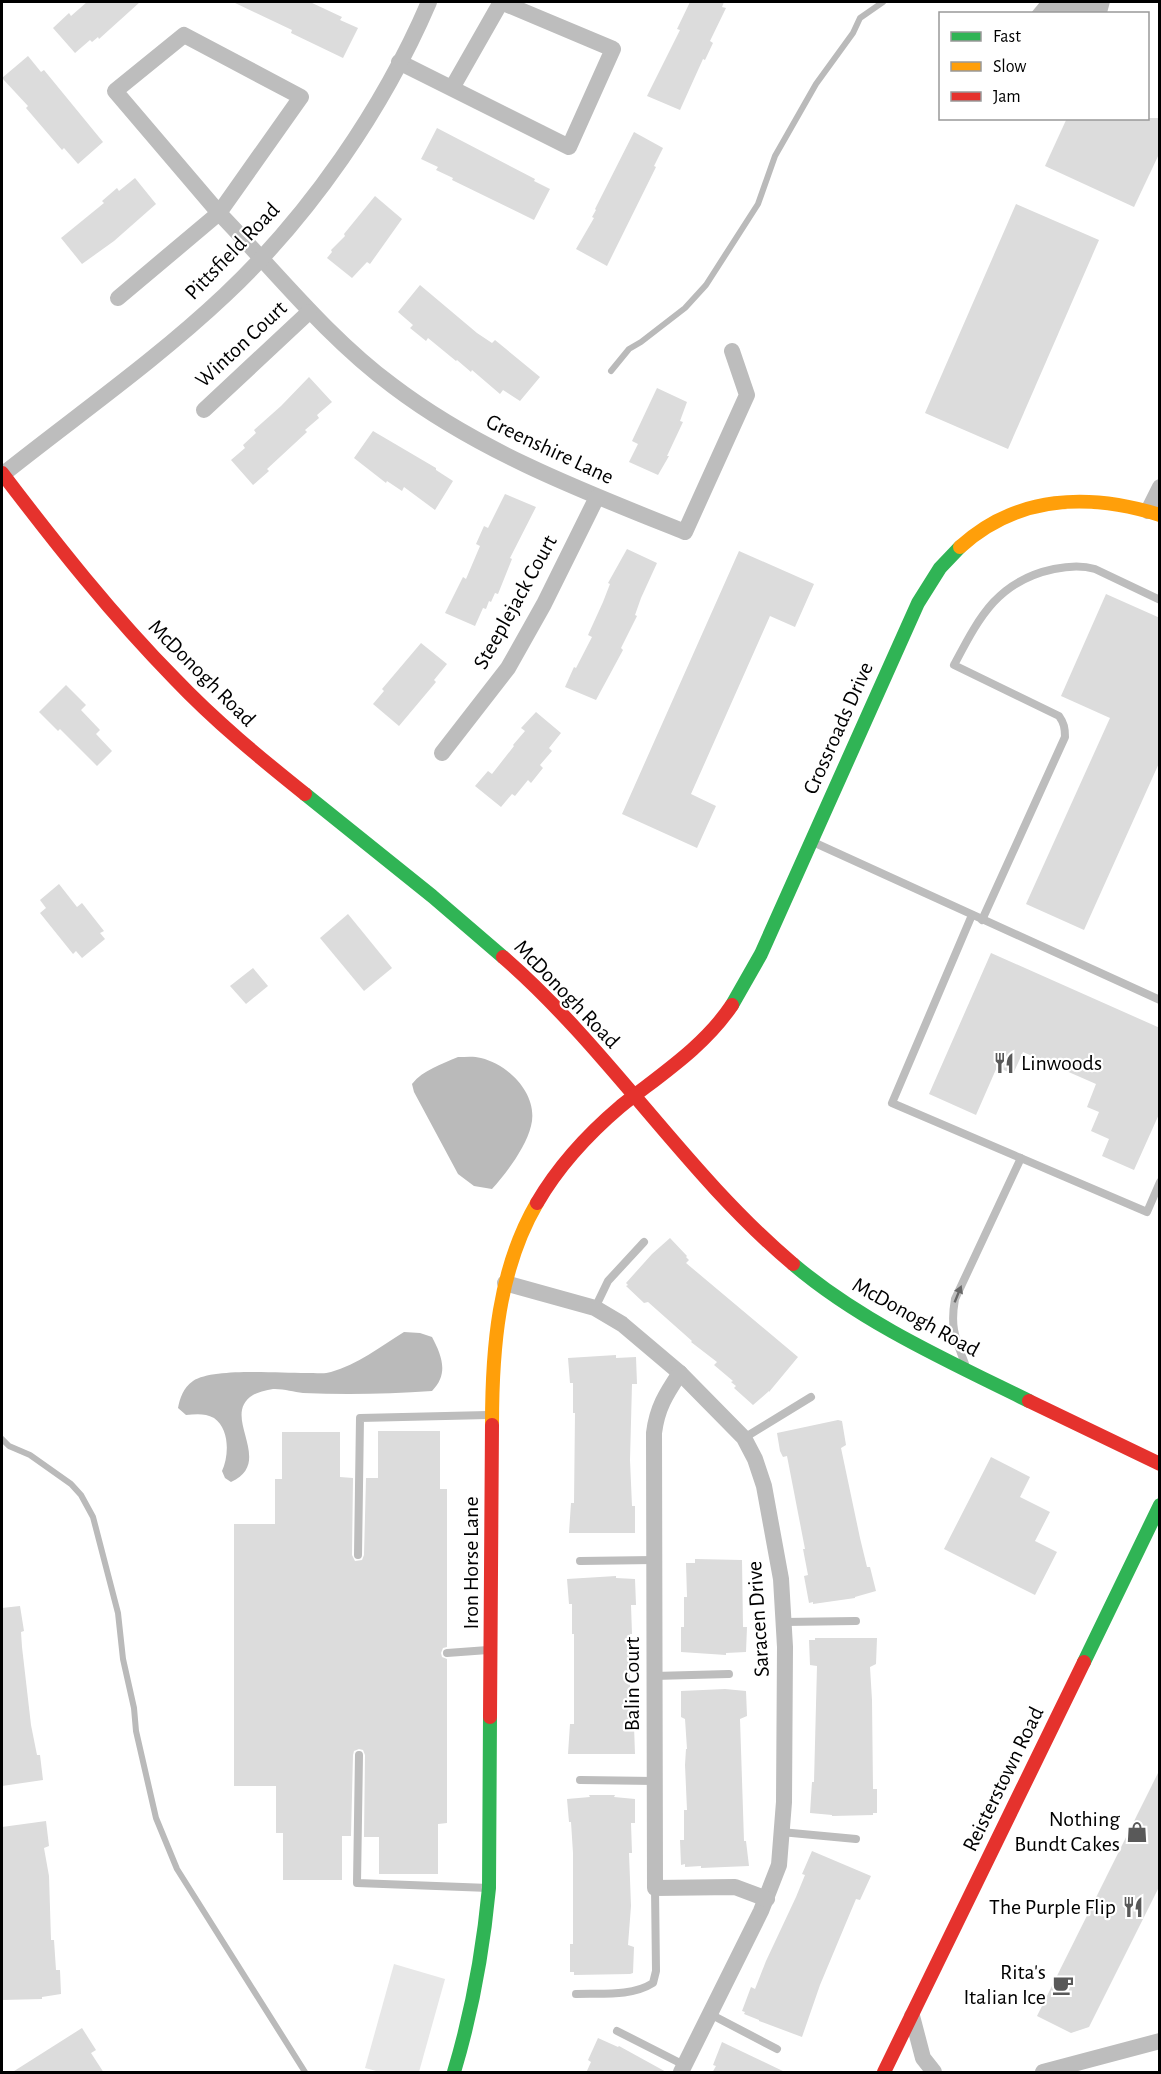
<svg xmlns="http://www.w3.org/2000/svg" width="1161" height="2074" viewBox="0 0 1161 2074" font-family="'Alegreya Sans',sans-serif">
	<style>
		.green { fill: #e8e8e8 }
		.water { fill: #bababa }
		.lines { fill: none; stroke-linecap: round; stroke-linejoin: round }
		.stream { stroke: #bababa; stroke-width: 6 }
		.building { fill: #dcdcdc }
		.lane { stroke: #bdbdbd; stroke-width: 8 }
		.street { stroke: #bdbdbd; stroke-width: 16 }
		.fast { stroke: #30b455; stroke-width: 14 }
		.slow { stroke: #ff9f0a; stroke-width: 14 }
		.jam { stroke: #e5322d; stroke-width: 14 }
		.oneway { fill: #686868 }
		.labels { text-anchor: middle; dominant-baseline: central; stroke-width: 4.5; stroke-linejoin: round; paint-order: stroke }
		.street-label { font-size: 22px; fill: #000; stroke: #fff }
		.poi-label { font-size: 22px; fill: #000; stroke: #fff; text-anchor: end }
	</style>
	<rect width="100%" height="100%" fill="#fff"/>
	<!-- green -->
	<path class="green" d="M394,1964L445,1979L419,2072H380L365,2068Z"/>
	<!-- water -->
	<g class="water">
		<path d="M1040,2H1110L1107,13H1031Z"/>
		<path d="M458,1057C466,1057 474,1056 481,1058C510,1065 539,1096 531,1126C526,1147 506,1174 492,1189L474,1186L458,1174L414,1092L412,1084C423,1070 442,1064 458,1057Z"/>
		<path d="M404,1332L420,1333L432,1337C442,1356 449,1374 432,1391C389,1394 346,1395 303,1393C294,1392 285,1389 275,1389C270,1389 258,1392 253,1395C219,1416 276,1461 231,1482L225,1478L222,1471C229,1456 230,1429 214,1418C205,1413 196,1414 186,1415L178,1408C180,1398 183,1388 193,1381C215,1367 284,1374 313,1373C318,1373 325,1374 331,1372C357,1365 381,1346 404,1332Z"/>
	</g>
	<g class="lines">
		<!-- stream -->
		<g class="stream">
			<path d="M611,371L629,349L641,342L685,308L706,285L758,204L775,156L816,84L853,33L860,18L883,2"/>
			<path d="M2,1439L9,1446L30,1455L71,1484L81,1495L93,1517L118,1613L123,1659L134,1708L136,1731L156,1818L177,1869L305,2072"/>
		</g>
	</g>
	<!-- building -->
	<g class="building">
		<path d="M87,2H140L99,39L98,37L92,42L90,40L75,53L53,28L69,13L71,16Z"/>
		<path d="M233,2H310L342,17L340,20L358,28L343,58L291,33L292,30Z"/>
		<path d="M690,2H724L722,7L726,8L710,41L713,43L705,60L703,59L680,110L647,96L680,30L677,29Z"/>
		<path d="M28,56L41,72L44,70L103,142L78,164L64,148L62,150L26,108L28,106L2,78Z"/>
		<path d="M1067,118H1160V152L1134,207L1045,166Z"/>
		<path d="M437,128L535,179L534,181L550,189L534,220L452,180L453,178L436,170L438,167L421,159Z"/>
		<path d="M634,132L663,148L654,166L656,167L607,266L576,249L594,218L592,217L596,210L595,209Z"/>
		<path d="M135,178L156,204L114,241L82,264L61,238L104,203L102,201L117,188L119,191Z"/>
		<path d="M375,196L402,219L370,264L367,262L352,278L327,258L332,252L331,250L345,236L344,234Z"/>
		<path d="M1016,204L1099,240L1008,449L925,413Z"/>
		<path d="M420,285L477,333L492,343L495,340L540,377L520,401L503,390L500,394L472,370L471,372L457,360L456,361L428,338L426,341L410,328L413,325L398,312Z"/>
		<path d="M309,377L332,402L317,415L319,418L305,430L307,432L267,469L269,471L253,485L231,460L245,448L243,445L256,433L254,430L281,406Z"/>
		<path d="M657,388L687,402L680,421L683,422L667,456H669L658,475L629,462L638,444L632,441Z"/>
		<path d="M373,431L436,468V470L453,481L435,510L404,487L402,491L387,481L386,483L354,458Z"/>
		<path d="M505,494L536,507L510,558L512,559L498,594L495,593L491,602L489,601L486,609L483,608L475,626L445,613L463,577L466,579L480,546L476,544L484,526L488,528Z"/>
		<path d="M627,549L657,563L641,598L635,615L637,616L621,648L623,650L596,700L565,687L574,667L576,668L592,637L588,635L603,602L610,584L608,583Z"/>
		<path d="M739,551L814,584L795,627L770,616L691,794L716,806L697,848L622,814Z"/>
		<path d="M1106,594L1160,618V761L1084,930L1026,904L1110,718L1061,696Z"/>
		<path d="M421,643L447,664L434,680L436,682L399,726L373,704L384,691L382,689Z"/>
		<path d="M66,685L86,705L81,710L100,730L96,734L112,751L97,766L60,729L58,731L39,712Z"/>
		<path d="M536,712L561,733L549,748L552,751L540,765L543,768L531,783L528,780L515,796L512,794L501,807L475,786L488,771L492,774L514,746L513,745L525,731L521,728Z"/>
		<path d="M59,884L77,907L82,903L104,931L100,933L105,939L82,958L76,951L73,954L40,913L46,908L40,900Z"/>
		<path d="M348,914L392,968L364,991L320,938Z"/>
		<path d="M991,953L1160,1028V1112L1134,1170L1102,1156L1109,1139L1091,1131L1099,1112L1087,1107L1096,1084L1023,1052L1013,1074L997,1067L976,1115L929,1094Z"/>
		<path d="M253,968L268,986L246,1004L230,986Z"/>
		<path d="M670,1238L687,1256L686,1257L689,1260L686,1263L798,1357L769,1392V1391L753,1405L734,1388L736,1386L731,1382L733,1381L714,1365L717,1362L691,1342L692,1341L648,1302L644,1303L626,1286L628,1285L626,1283L652,1254Z"/>
		<path d="M616,1355V1358L636,1357L637,1384H632L630,1460L632,1506H635V1533H569L571,1503H574L575,1413H573V1383H570L568,1358Z"/>
		<path d="M838,1420L842,1421L846,1445L841,1448L860,1538L867,1567H870L876,1591L855,1597V1598L813,1604V1602L809,1603L804,1576L808,1575L803,1549H805L787,1456L783,1457L780,1451L777,1433Z"/>
		<path d="M378,1431H440V1489H447V1647L443,1648L441,1653L442,1657L447,1659V1823L438,1824V1874H379V1837H364L365,1755L363,1750L359,1749L354,1751L353,1755L351,1836H342V1880H283V1833H276V1786H234V1524H275V1479H282V1432H340V1477L353,1478L352,1555L355,1561L362,1560L364,1555L366,1478H378Z"/>
		<path d="M991,1457L1030,1477L1020,1497L1050,1512L1035,1541L1057,1552L1035,1595L944,1549Z"/>
		<path d="M695,1559L742,1560L743,1627H747L746,1652L726,1653V1655L681,1652V1627H684V1597H687L686,1563H695Z"/>
		<path d="M616,1576V1578L635,1579L636,1605H631L632,1634H630V1726H634L635,1754H568L570,1724H574V1634H572V1604H569L567,1579Z"/>
		<path d="M20,1606L24,1631L21,1632L22,1647L31,1725L37,1755H40L43,1780L2,1786V1608Z"/>
		<path d="M815,1638H877L876,1664L870,1667L872,1700L873,1789H877V1813H873V1815L832,1816V1815L810,1813L812,1782H814L817,1666L810,1665L809,1640H815Z"/>
		<path d="M725,1689L746,1691L747,1716L740,1719L744,1841H746L749,1866L701,1868V1866L685,1867V1864L681,1865L680,1840H684V1810H687L685,1765L686,1749H687L685,1719L681,1717V1691Z"/>
		<path d="M1160,1769V1885L1089,2027L1071,2033L1037,2016Z"/>
		<path d="M589,1795H615L614,1797L635,1799V1823H631L632,1853H629L631,1906L628,1945L634,1947L633,1973L630,1974L574,1975V1972H570V1944H573V1853L571,1822H569L567,1799L590,1797Z"/>
		<path d="M46,1821L49,1846L44,1848L49,1876L51,1940H54L56,1970H60L61,1994L42,1997V1999L2,2000V1827Z"/>
		<path d="M812,1851L871,1876L860,1900L856,1899L820,1985L802,2037L759,2021V2020L744,2014L745,2012L742,2011L751,1987L755,1989L766,1961L796,1897L805,1875L802,1874Z"/>
		<path d="M82,2028L96,2050L91,2053L104,2073H11Z"/>
		<path d="M598,2038L618,2047L619,2046L668,2073H586L591,2062L588,2060Z"/>
		<path d="M722,2042L787,2073H712L716,2066L713,2065Z"/>
	</g>
	<g class="lines">
		<!-- lane -->
		<g class="lane">
			<path d="M813,842L1160,1000"/>
			<path d="M972,915L892,1103L1147,1212L1160,1182"/>
			<path d="M982,920L1065,737C1065,728 1064,723 1059,716L954,665C979,618 997,581 1054,569C1068,566 1082,565 1095,569L1160,600"/>
			<path d="M595,1308L608,1281L644,1242"/>
			<path d="M965,1364C955,1337 950,1327 955,1299L1021,1158"/>
			<path d="M744,1438L811,1397"/>
			<path d="M358,1555L360,1418L488,1415"/>
			<path d="M580,1561L654,1560"/>
			<path d="M784,1622L856,1621"/>
			<path d="M447,1653L488,1650"/>
			<path d="M654,1676L729,1674"/>
			<path d="M359,1755L357,1883L489,1888"/>
			<path d="M580,1780L655,1781"/>
			<path d="M781,1832L856,1839"/>
			<path d="M576,1994C601,1993 631,1997 653,1983L656,1971L655,1888"/>
			<path d="M710,2014L777,2049"/>
			<path d="M617,2031L684,2065"/>
		</g>
		<!-- street -->
		<g class="street">
			<path d="M399,62L569,147L613,49L501,2L452,88"/>
			<path d="M118,298L219,213L115,91L184,35L301,97L219,213C276,272 327,337 393,386C480,452 585,492 685,532L747,395L732,351"/>
			<path d="M204,410L309,312"/>
			<path d="M2,475C76,416 155,361 225,295C310,215 383,109 429,2"/>
			<path d="M1148,511L1160,487"/>
			<path d="M442,753L508,668L544,604L597,497"/>
			<path d="M505,1283L595,1308L622,1324L680,1373L744,1438L755,1459L764,1486L781,1579L785,1647L784,1802L779,1865L761,1911L681,2072"/>
			<path d="M680,1373C666,1394 657,1408 654,1433L655,1888L735,1887L767,1899"/>
			<path d="M912,2016L923,2058L934,2072"/>
			<path d="M1043,2072L1160,2041"/>
		</g>
		<!-- fast -->
		<g class="fast">
			<path d="M305,794L432,896L503,957"/>
			<path d="M732,1005L761,954L918,603L940,568L960,547"/>
			<path d="M793,1264C861,1322 950,1362 1029,1401"/>
			<path d="M1084,1662L1160,1505"/>
			<path d="M454,2072C472,2012 483,1951 489,1888L490,1717"/>
		</g>
		<!-- slow -->
		<g class="slow">
			<path d="M960,547C1017,495 1089,493 1160,515"/>
			<path d="M492,1425C492,1349 498,1270 537,1203"/>
		</g>
		<!-- jam -->
		<g class="jam">
			<path d="M2,473C56,544 112,615 175,679C215,721 260,758 305,794"/>
			<path d="M503,957C610,1050 685,1173 793,1264"/>
			<path d="M537,1203C559,1165 588,1134 621,1106C660,1075 704,1047 732,1005"/>
			<path d="M1029,1401L1160,1464"/>
			<path d="M490,1717L492,1425"/>
			<path d="M884,2072L1084,1662"/>
		</g>
	</g>
	<!-- one-way arrows -->
	<defs><path id="oneway-solid" d="M-6-.8H1V-3.2L6.5 0L1 3.2V.8H-6Z" transform="scale(1.5)"/></defs>
	<use class="oneway" href="#oneway-solid" transform="translate(958 1294) rotate(-68)"/>
	<!-- icons -->
	<defs>
		<symbol id="restaurant-bare" viewBox="-9 -9 18 18"><path d="M-5-6h1v4h1v-4h1v4h1v-4h1v5L-1.5 .5V6h-2V.5L-5-1ZM5-6V6H3V1.5H1.5Q1.5-4 5-6Z" fill="#595959" stroke="#fff" stroke-width="2.5" paint-order="stroke"/></symbol>
		<symbol id="shop-bare" viewBox="-9 -9 18 18"><path d="M-5-2.5h2.3a2.7 3.5 0 0 1 5.4 0H5L5.5 6h-11ZM-1.5-2.5h3a1.5 2.3 0 0 0-3 0Z" fill="#595959" stroke="#fff" stroke-width="2.5" paint-order="stroke"/></symbol>
		<symbol id="cafe-bare" viewBox="-9 -9 18 18"><path d="M-5.5-4.5H6V0H3Q3 3.5 0 3.5H-2.5Q-5.5 3.5-5.5 0ZM3-3.2v2h1.7v-2ZM-6 4.5H4V6H-6Z" fill="#595959" stroke="#fff" stroke-width="2.5" paint-order="stroke"/></symbol>
	</defs>
	<g fill-rule="evenodd">
		<use href="#restaurant-bare" x="989" y="1048" width="30" height="30"/>
		<use href="#shop-bare" x="1122" y="1817" width="30" height="30"/>
		<use href="#restaurant-bare" x="1118" y="1892" width="30" height="30"/>
		<use href="#cafe-bare" x="1048" y="1970" width="30" height="30"/>
	</g>
	<g class="labels">
		<!-- street labels -->
		<g class="street-label">
			<text transform="translate(232 251) rotate(-46)">Pittsfield Road</text>
			<text transform="translate(241 344) rotate(-43)">Winton Court</text>
			<text transform="translate(550 449) rotate(25)">Greenshire Lane</text>
			<text transform="translate(515 602) rotate(-61)">Steeplejack Court</text>
			<text transform="translate(202 673) rotate(45)">McDonogh Road</text>
			<text transform="translate(838 728) rotate(-66)">Crossroads Drive</text>
			<text transform="translate(567 994) rotate(46)">McDonogh Road</text>
			<text transform="translate(916 1317) rotate(29)">McDonogh Road</text>
			<text transform="translate(471 1563) rotate(-90)">Iron Horse Lane</text>
			<text transform="translate(758 1619) rotate(-94)">Saracen Drive</text>
			<text transform="translate(632 1684) rotate(-90)">Balin Court</text>
			<text transform="translate(1003 1779) rotate(-64)">Reisterstown Road</text>
		</g>
		<!-- poi labels -->
		<g class="poi-label">
			<text x="1021" y="1063" text-anchor="start">Linwoods</text>
			<text x="1120" y="1819">Nothing<tspan x="1120" dy="25">Bundt Cakes</tspan></text>
			<text x="1116" y="1907">The Purple Flip</text>
			<text x="1046" y="1972">Rita's<tspan x="1046" dy="25">Italian Ice</tspan></text>
		</g>
	</g>
	<!-- border -->
	<rect width="1161" height="2074" fill="none" stroke="#000000" stroke-width="6"/>
	<!-- legend -->
	<rect x="939" y="12" width="210" height="108" fill="#ffffff" stroke="#999999" stroke-width="1.5"/>
	<rect x="951" y="32" width="30" height="9" fill="#30b455" stroke="#999999" stroke-width="1.5"/>
	<text x="993" y="42" font-size="18" fill="#000000">Fast</text>
	<rect x="951" y="62" width="30" height="9" fill="#ff9f0a" stroke="#999999" stroke-width="1.5"/>
	<text x="993" y="72" font-size="18" fill="#000000">Slow</text>
	<rect x="951" y="92" width="30" height="9" fill="#e5322d" stroke="#999999" stroke-width="1.5"/>
	<text x="993" y="102" font-size="18" fill="#000000">Jam</text>
</svg>
